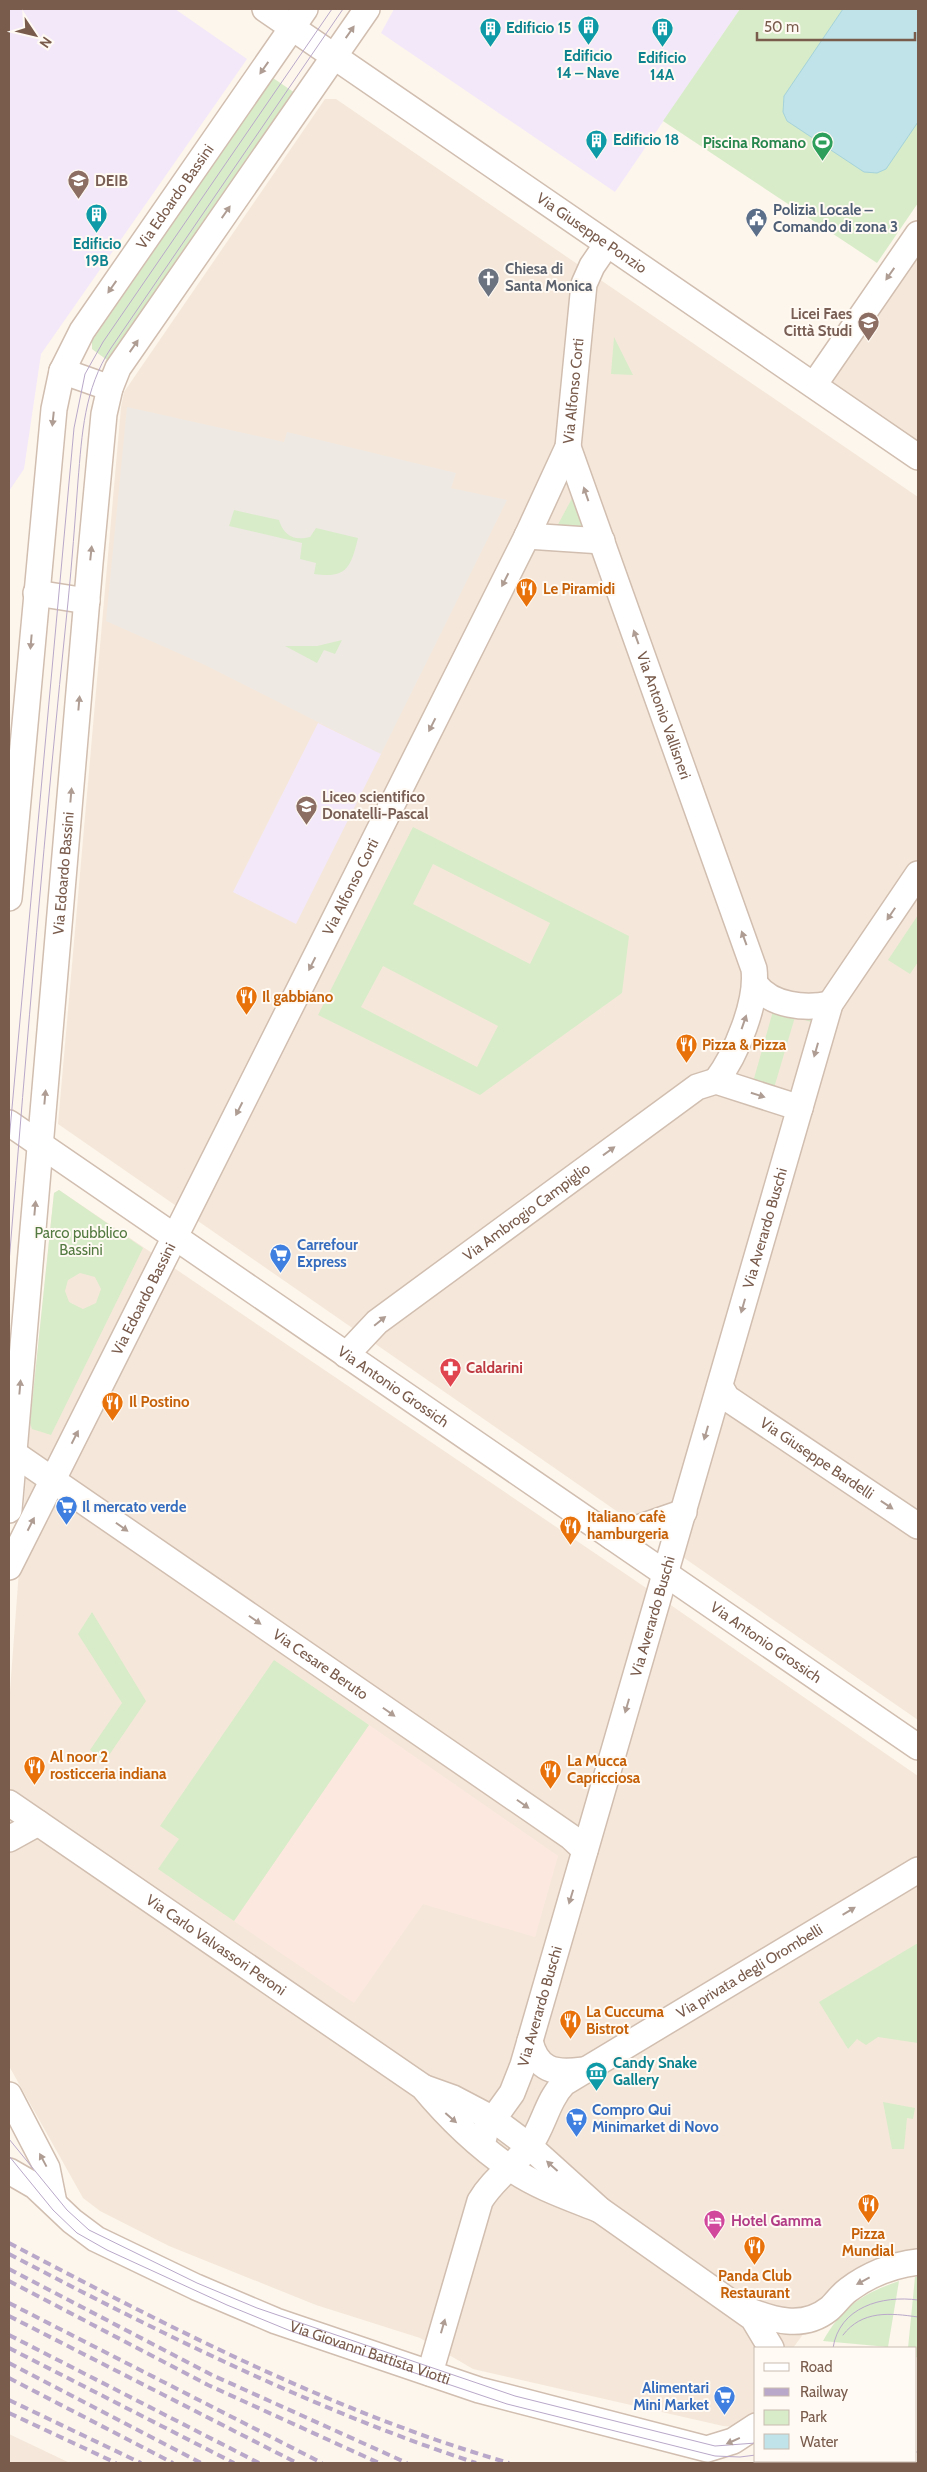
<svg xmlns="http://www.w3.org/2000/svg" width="927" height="2472" viewBox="0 0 927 2472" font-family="Cabin,sans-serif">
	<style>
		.residential { fill: #f5e8da }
		.commercial { fill: #fde8e0 }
		.industrial { fill: #efe9e4 }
		.education { fill: #f3e8fa }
		.green { fill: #d8ecc9; fill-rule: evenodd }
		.water { fill: #bfe3e8; stroke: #a5d3da }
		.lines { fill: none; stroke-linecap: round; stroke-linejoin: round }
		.minor-casing { stroke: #d1beb0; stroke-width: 28 }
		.minor { stroke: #fff; stroke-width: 25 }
		.tram { stroke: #b9a8c9; stroke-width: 1 }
		.rail { stroke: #b9a8c9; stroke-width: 4; stroke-dasharray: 8 5; stroke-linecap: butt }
		.oneway { fill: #af9d94 }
		.labels { text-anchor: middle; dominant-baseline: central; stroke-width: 4; stroke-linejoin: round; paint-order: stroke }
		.culture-label { font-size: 15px; font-weight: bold; fill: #0d838f; stroke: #fffaf3; text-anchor: start }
		.leisure-label { font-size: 15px; font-weight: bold; fill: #27864d; stroke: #fffaf3; text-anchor: end }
		.education-label { font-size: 15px; font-weight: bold; fill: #785e54; stroke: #fffaf3; text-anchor: start }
		.street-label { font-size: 15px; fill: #7a5c4d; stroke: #fffaf3 }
		.service-label { font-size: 15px; font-weight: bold; fill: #4e5e75; stroke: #fffaf3; text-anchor: start }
		.worship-label { font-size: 15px; font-weight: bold; fill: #5b616d; stroke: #fffaf3; text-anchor: start }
		.food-label { font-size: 15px; font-weight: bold; fill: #c56008; stroke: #fffaf3; text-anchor: start }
		.park-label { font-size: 15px; fill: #537a41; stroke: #fffaf3 }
		.shop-label { font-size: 15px; font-weight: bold; fill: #366cbe; stroke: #fffaf3; text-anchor: start }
		.health-label { font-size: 15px; font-weight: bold; fill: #be3a42; stroke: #fffaf3; text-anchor: start }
		.hotel-label { font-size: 15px; font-weight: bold; fill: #b23c85; stroke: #fffaf3; text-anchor: start }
	</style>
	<rect width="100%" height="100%" fill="#fdf6ec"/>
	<!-- residential -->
	<g class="residential">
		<path d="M325,99H336L918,497V1720L58,1124L121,407L124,392Z"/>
		<path d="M918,234V457L814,385Z"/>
		<path d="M59,1190L636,1581L918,1776V2260L810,2325L793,2348H756V2421L746,2428L723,2426L473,2369L420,2338L316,2305L169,2246L100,2211L83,2198L9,2066V1704L30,1423L54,1193Z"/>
		<path d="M9,2434L70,2463H9Z"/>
	</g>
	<!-- commercial -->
	<path class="commercial" d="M369,1725L558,1856L535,1937L423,1904L354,2003L234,1921Z"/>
	<!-- industrial -->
	<path class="industrial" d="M127,407L284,442L287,432L456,473L451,488L507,500L381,754L205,665L106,621Z"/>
	<!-- education -->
	<g class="education">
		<path d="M9,9H175L247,59L41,354L24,469L9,491Z"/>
		<path d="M394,9H740L615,192L381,33Z"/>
		<path d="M318,723L381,754L296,924L233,892Z"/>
	</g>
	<!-- green -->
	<g class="green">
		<path d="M740,9H918V203L877,263L663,121Z"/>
		<path d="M273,78L298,95L109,361L107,360L92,349V341Z"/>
		<path d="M614,337L633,375L611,374Z"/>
		<path d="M577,489L592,532L555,530Z"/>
		<path d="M234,510L279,520C284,536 294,541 310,537L316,528L358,538C351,567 347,579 314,574L316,563L300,559L302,543L229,526Z"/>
		<path d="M342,640L335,654L324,650L317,663L285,646H317Z"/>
		<path d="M413,827L629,936L622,993L480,1095L318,1015ZM433,864L550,923L530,964L413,904ZM383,966L498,1026L477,1067L361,1007Z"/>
		<path d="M918,915V962L910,974L888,960Z"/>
		<path d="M758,1005L813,1017L811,1022L795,1017L774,1088L753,1082L773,1011L757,1006Z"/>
		<path d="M59,1190L143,1248L51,1435L32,1429L30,1423L54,1193ZM80,1273L95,1277L101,1289L96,1303L83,1309L69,1302L65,1291L68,1280Z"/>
		<path d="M92,1612L146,1701L105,1761L90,1750L122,1703L78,1634Z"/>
		<path d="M274,1660L369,1725L234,1921L158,1869L179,1839L160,1826Z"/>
		<path d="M918,1943V2043L878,2037L866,2045L857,2039L848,2049L819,2002Z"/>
		<path d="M883,2102L915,2108L913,2119L907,2118L904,2149H892Z"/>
		<path d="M918,2276V2358L916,2357V2348H908L915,2277Z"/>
		<path d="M899,2281L888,2347L823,2341C841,2308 863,2293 899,2281Z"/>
	</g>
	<!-- water -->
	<path class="water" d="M843,9H918V122L886,169L877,173L864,172L787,121L783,112L784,96Z"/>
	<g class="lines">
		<defs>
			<g id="minor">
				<path id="s1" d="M265,9L918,457"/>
				<path d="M62,371L110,388"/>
				<path d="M814,385L918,234"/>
				<path id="s2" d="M568,447L754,969C758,1002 736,1055 716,1081"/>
				<path d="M527,536L602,541"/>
				<path d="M36,593L87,601"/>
				<path id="s3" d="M9,898L54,409L62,371L82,331L305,9"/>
				<path d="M756,985C772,1006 805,1009 830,1004"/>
				<path id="s4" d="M9,1123L918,1747"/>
				<path id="s5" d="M346,1355L377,1322L697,1087L716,1081L800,1108"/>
				<path id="s6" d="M720,1386L727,1398L918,1526"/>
				<path id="s7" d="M9,1450L571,1837L585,1850"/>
				<path id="s8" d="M9,1510L90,563L104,414L110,388L118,368L367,9"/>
				<path d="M612,1537L684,1512"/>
				<path id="s9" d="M9,1567L527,536L568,447L584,284L592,266L607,244"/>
				<path id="s10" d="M9,1803L423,2087C448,2117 478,2146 510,2168C537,2187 570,2198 600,2210"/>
				<path d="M9,1839L38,1823"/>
				<path d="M530,2041C537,2070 554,2074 582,2070"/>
				<path d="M425,2088L453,2098L493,2119L529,2146L600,2210L753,2318L771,2348"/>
				<path d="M9,2095L47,2168L54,2203"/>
				<path id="s11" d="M482,2145L486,2129L512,2093L523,2065L830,1004L918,874"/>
				<path id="s12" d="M9,2171L35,2186L72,2221L96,2239L196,2287L276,2321L479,2390L707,2449L733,2441L756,2426"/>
				<path d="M745,2309C772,2320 803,2330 829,2309C835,2304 840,2296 848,2290C868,2275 893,2265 918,2262"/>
				<path id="s13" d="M430,2373L480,2201C493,2179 515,2165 530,2145C544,2125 547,2101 564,2083L918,1870"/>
			</g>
		</defs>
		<!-- minor casing -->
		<use href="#minor" class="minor-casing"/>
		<!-- minor -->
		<use href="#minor" class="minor"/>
		<!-- tram -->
		<g class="tram">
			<path d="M9,1141L74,428L85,374L103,342L332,9"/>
			<path d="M9,1263C27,1042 45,822 68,602C72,562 75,521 78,481C82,434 84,389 111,348L343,9"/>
			<path d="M9,2139L67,2210L89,2230L197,2283L257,2308L515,2396L715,2446L756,2443"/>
			<path d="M9,2156L53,2210L77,2233L107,2250L227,2305L293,2332L507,2404L715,2456L740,2457L756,2455"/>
			<path d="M843,2335C862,2310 890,2313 918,2317"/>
			<path d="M833,2348C839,2307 882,2295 918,2300"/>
			<path d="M916,2452H918"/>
		</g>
		<!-- rail -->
		<g class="rail">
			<path d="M9,2243C171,2328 333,2412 509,2463"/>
			<path d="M9,2254C162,2334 312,2409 476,2463"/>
			<path d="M9,2269L212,2375L407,2463"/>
			<path d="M9,2281L208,2385L379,2463"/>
			<path d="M9,2303L322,2463"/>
			<path d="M9,2316L297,2463"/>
			<path d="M9,2335L259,2463"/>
			<path d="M9,2348L234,2463"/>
			<path d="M9,2363L201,2463"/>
			<path d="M9,2378L173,2463"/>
			<path d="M9,2400L141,2463"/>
			<path d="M9,2413L116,2463"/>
		</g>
	</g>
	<!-- one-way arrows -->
	<defs><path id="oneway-solid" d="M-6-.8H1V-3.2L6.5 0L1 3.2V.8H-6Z" transform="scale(1.25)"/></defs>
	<g class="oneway">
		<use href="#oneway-solid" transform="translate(350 32) rotate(-55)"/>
		<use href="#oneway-solid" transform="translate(264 68) rotate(125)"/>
		<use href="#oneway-solid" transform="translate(226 212) rotate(-55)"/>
		<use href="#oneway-solid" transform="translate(890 274) rotate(125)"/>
		<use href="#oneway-solid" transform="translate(112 287) rotate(125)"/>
		<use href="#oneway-solid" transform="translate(134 346) rotate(-55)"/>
		<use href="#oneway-solid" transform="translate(53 419) rotate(96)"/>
		<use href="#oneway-solid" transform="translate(586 494) rotate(-109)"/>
		<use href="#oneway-solid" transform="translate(91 553) rotate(-84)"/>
		<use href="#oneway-solid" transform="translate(505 580) rotate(117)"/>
		<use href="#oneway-solid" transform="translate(636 637) rotate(-110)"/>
		<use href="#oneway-solid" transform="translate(31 642) rotate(95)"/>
		<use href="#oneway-solid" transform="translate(79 703) rotate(-85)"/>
		<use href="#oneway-solid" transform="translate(432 725) rotate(117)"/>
		<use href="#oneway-solid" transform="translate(71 795) rotate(-85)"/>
		<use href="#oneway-solid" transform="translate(891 914) rotate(124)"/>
		<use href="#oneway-solid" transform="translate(744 938) rotate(-110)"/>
		<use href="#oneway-solid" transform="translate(312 964) rotate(117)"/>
		<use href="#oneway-solid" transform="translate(744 1022) rotate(-71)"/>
		<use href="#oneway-solid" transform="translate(816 1050) rotate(106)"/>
		<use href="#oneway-solid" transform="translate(758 1095) rotate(18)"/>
		<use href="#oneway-solid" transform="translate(45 1097) rotate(-85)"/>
		<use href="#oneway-solid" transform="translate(239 1109) rotate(117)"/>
		<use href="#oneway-solid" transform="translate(609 1151) rotate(-36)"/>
		<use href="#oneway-solid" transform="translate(35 1208) rotate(-85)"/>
		<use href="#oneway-solid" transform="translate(743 1306) rotate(106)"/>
		<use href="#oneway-solid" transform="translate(380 1321) rotate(-39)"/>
		<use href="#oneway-solid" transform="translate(20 1387) rotate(-85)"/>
		<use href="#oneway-solid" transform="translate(706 1433) rotate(106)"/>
		<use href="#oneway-solid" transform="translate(75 1437) rotate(-63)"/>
		<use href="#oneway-solid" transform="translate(887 1505) rotate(34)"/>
		<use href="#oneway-solid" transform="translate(31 1524) rotate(-63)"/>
		<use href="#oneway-solid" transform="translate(122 1527) rotate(35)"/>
		<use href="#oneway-solid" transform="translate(255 1620) rotate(35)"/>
		<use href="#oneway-solid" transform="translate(627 1706) rotate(106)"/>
		<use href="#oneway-solid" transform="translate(389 1712) rotate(35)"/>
		<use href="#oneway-solid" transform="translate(523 1804) rotate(35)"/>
		<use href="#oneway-solid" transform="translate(571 1897) rotate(107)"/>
		<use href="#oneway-solid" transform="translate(849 1911) rotate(-31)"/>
		<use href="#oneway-solid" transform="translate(451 2118) rotate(41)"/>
		<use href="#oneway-solid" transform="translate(43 2160) rotate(-118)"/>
		<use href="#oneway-solid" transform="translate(552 2166) rotate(-138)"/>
		<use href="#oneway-solid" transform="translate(863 2281) rotate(152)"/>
		<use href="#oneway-solid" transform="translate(443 2326) rotate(-74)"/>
		<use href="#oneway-solid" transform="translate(733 2441) rotate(156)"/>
	</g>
	<!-- icons -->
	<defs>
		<symbol id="building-pin" viewBox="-11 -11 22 30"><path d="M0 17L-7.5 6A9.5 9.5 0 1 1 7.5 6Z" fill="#0f9aa8" stroke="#fffaf3"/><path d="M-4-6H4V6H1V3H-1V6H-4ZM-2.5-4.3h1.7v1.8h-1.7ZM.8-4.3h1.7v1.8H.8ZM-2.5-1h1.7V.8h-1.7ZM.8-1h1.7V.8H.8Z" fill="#fff"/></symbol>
		<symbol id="stadium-pin" viewBox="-11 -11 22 30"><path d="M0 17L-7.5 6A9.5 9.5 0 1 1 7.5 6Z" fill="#2e9e5b" stroke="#fffaf3"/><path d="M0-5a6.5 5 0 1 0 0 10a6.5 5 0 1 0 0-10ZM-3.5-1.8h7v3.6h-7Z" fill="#fff"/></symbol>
		<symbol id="university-pin" viewBox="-11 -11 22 30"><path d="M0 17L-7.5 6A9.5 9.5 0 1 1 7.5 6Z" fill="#8d6e63" stroke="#fffaf3"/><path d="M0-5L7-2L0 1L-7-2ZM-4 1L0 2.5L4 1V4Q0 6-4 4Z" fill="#fff"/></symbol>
		<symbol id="civic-pin" viewBox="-11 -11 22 30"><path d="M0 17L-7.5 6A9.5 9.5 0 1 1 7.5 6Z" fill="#5c6f8a" stroke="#fffaf3"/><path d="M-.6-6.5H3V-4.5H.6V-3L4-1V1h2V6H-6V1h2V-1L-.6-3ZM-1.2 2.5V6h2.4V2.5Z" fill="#fff"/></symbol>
		<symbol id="church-pin" viewBox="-11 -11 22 30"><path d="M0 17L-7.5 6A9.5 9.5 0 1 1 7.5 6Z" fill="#6b7280" stroke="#fffaf3"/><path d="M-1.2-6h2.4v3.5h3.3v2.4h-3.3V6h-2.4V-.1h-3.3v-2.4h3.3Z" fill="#fff"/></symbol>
		<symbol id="school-pin" viewBox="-11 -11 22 30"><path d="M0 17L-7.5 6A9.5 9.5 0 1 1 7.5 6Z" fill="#8d6e63" stroke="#fffaf3"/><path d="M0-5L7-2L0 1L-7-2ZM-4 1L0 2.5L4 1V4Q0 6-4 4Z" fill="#fff"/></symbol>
		<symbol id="restaurant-pin" viewBox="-11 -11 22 30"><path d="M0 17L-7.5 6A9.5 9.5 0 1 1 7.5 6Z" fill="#e8710a" stroke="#fffaf3"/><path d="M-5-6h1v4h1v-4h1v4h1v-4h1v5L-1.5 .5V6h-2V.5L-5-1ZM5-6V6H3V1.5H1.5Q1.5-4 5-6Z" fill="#fff"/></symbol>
		<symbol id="supermarket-pin" viewBox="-11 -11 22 30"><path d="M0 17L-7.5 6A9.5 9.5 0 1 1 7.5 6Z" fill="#3f7fe0" stroke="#fffaf3"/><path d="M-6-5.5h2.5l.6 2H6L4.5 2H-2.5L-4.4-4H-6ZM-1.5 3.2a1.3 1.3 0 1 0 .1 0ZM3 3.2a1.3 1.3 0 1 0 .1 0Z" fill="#fff"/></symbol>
		<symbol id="pharmacy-pin" viewBox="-11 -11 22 30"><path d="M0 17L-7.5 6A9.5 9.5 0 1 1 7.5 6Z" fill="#e0444e" stroke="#fffaf3"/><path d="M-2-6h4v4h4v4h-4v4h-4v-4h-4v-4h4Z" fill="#fff"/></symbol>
		<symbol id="museum-pin" viewBox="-11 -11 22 30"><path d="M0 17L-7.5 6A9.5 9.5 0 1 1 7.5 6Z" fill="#0f9aa8" stroke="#fffaf3"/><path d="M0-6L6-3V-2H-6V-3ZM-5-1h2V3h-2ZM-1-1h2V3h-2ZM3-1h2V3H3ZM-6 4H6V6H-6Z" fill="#fff"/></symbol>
		<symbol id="hotel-pin" viewBox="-11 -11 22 30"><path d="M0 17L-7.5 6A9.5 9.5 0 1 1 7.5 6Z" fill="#d1479c" stroke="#fffaf3"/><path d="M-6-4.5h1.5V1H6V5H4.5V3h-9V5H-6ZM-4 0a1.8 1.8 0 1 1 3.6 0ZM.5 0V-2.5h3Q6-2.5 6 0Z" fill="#fff"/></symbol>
	</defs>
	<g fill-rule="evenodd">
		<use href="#building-pin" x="576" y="14" width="25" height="34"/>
		<use href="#building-pin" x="478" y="16" width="25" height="34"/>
		<use href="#building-pin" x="650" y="16" width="25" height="34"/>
		<use href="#building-pin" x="584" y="128" width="25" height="34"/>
		<use href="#stadium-pin" x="810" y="130" width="25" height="34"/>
		<use href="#university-pin" x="66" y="168" width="25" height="34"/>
		<use href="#building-pin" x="84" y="202" width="25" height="34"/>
		<use href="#civic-pin" x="744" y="206" width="25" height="34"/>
		<use href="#church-pin" x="476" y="266" width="25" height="34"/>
		<use href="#school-pin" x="856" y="310" width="25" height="34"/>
		<use href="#restaurant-pin" x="514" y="576" width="25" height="34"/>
		<use href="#school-pin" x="294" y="794" width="25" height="34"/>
		<use href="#restaurant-pin" x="234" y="984" width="25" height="34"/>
		<use href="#restaurant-pin" x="674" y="1032" width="25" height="34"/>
		<use href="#supermarket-pin" x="268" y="1242" width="25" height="34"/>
		<use href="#pharmacy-pin" x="438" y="1356" width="25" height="34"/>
		<use href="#restaurant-pin" x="100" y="1390" width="25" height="34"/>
		<use href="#supermarket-pin" x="54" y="1494" width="25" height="34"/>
		<use href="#restaurant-pin" x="558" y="1514" width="25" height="34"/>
		<use href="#restaurant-pin" x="22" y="1754" width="25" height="34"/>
		<use href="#restaurant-pin" x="538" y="1758" width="25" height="34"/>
		<use href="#restaurant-pin" x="558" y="2008" width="25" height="34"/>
		<use href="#museum-pin" x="584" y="2060" width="25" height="34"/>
		<use href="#supermarket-pin" x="564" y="2106" width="25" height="34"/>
		<use href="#restaurant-pin" x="856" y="2192" width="25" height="34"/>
		<use href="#hotel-pin" x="702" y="2208" width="25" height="34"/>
		<use href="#restaurant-pin" x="742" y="2234" width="25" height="34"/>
		<use href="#supermarket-pin" x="712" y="2384" width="25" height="34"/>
	</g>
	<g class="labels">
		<!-- culture labels -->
		<g class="culture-label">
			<text x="506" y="28">Edificio 15</text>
			<text x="588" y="56" text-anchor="middle">Edificio<tspan x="588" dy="17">14 – Nave</tspan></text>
			<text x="662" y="58" text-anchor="middle">Edificio<tspan x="662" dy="17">14A</tspan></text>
			<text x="613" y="140">Edificio 18</text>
			<text x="97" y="244" text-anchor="middle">Edificio<tspan x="97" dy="17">19B</tspan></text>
			<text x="613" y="2063">Candy Snake<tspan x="613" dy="17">Gallery</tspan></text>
		</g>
		<!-- leisure labels -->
		<g class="leisure-label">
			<text x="806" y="143">Piscina Romano</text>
		</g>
		<!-- education labels -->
		<g class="education-label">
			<text x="95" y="181">DEIB</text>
			<text x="852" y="314" text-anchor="end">Licei Faes<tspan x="852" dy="17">Città Studi</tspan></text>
			<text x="322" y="797">Liceo scientifico<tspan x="322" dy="17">Donatelli-Pascal</tspan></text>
		</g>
		<!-- street labels -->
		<g class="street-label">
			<text stroke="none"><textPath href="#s3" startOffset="738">Via Edoardo Bassini</textPath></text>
			<text stroke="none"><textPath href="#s1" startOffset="396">Via Giuseppe Ponzio</textPath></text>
			<text stroke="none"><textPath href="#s9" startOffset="1308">Via Alfonso Corti</textPath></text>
			<text stroke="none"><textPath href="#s2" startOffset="285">Via Antonio Vallisneri</textPath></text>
			<text stroke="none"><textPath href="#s8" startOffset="639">Via Edoardo Bassini</textPath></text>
			<text stroke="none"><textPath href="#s9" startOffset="761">Via Alfonso Corti</textPath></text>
			<text stroke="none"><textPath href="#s5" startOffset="231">Via Ambrogio Campiglio</textPath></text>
			<text stroke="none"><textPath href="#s11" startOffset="962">Via Averardo Buschi</textPath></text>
			<text stroke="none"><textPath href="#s9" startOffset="300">Via Edoardo Bassini</textPath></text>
			<text stroke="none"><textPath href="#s4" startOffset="466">Via Antonio Grossich</textPath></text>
			<text stroke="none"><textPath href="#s6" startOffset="122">Via Giuseppe Bardelli</textPath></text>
			<text stroke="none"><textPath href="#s11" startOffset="558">Via Averardo Buschi</textPath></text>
			<text stroke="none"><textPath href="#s4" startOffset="918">Via Antonio Grossich</textPath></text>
			<text stroke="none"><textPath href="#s7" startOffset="378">Via Cesare Beruto</textPath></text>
			<text stroke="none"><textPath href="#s10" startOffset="251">Via Carlo Valvassori Peroni</textPath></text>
			<text stroke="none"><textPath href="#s13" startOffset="542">Via privata degli Orombelli</textPath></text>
			<text stroke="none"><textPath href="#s11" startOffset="152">Via Averardo Buschi</textPath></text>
			<text stroke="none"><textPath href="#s12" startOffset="408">Via Giovanni Battista Viotti</textPath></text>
		</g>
		<!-- service labels -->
		<g class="service-label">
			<text x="773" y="210">Polizia Locale –<tspan x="773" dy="17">Comando di zona 3</tspan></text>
		</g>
		<!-- worship labels -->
		<g class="worship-label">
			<text x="505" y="269">Chiesa di<tspan x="505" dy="17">Santa Monica</tspan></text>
		</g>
		<!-- food labels -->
		<g class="food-label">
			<text x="543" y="589">Le Piramidi</text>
			<text x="262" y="997">Il gabbiano</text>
			<text x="702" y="1045">Pizza &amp; Pizza</text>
			<text x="129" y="1402">Il Postino</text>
			<text x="587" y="1517">Italiano cafè<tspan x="587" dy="17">hamburgeria</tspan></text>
			<text x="50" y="1757">Al noor 2<tspan x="50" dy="17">rosticceria indiana</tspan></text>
			<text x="567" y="1761">La Mucca<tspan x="567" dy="17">Capricciosa</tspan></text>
			<text x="586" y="2012">La Cuccuma<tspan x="586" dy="17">Bistrot</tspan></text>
			<text x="868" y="2234" text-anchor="middle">Pizza<tspan x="868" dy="17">Mundial</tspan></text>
			<text x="755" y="2276" text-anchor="middle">Panda Club<tspan x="755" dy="17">Restaurant</tspan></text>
		</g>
		<!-- park labels -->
		<g class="park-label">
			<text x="81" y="1233">Parco pubblico<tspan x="81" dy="17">Bassini</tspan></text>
		</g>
		<!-- shop labels -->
		<g class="shop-label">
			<text x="297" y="1245">Carrefour<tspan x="297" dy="17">Express</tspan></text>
			<text x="82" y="1507">Il mercato verde</text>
			<text x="592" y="2110">Compro Qui<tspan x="592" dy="17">Minimarket di Novo</tspan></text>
			<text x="709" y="2388" text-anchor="end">Alimentari<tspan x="709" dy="17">Mini Market</tspan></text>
		</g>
		<!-- health labels -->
		<g class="health-label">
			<text x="466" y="1368">Caldarini</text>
		</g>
		<!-- hotel labels -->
		<g class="hotel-label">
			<text x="731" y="2221">Hotel Gamma</text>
		</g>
	</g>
	<!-- border -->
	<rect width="927" height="2472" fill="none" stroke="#7a5c4d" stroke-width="20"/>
	<!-- legend -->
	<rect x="754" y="2347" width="162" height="115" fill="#fffaf3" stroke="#cabbb1"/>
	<rect x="764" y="2363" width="25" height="8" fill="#ffffff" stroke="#cabbb1"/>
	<text x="800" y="2372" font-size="15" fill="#7a5c4d">Road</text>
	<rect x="764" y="2388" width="25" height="8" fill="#b9a8c9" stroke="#cabbb1"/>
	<text x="800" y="2397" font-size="15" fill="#7a5c4d">Railway</text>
	<rect x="764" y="2410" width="25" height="15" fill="#d8ecc9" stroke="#cabbb1"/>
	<text x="800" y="2422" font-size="15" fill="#7a5c4d">Park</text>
	<rect x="764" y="2434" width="25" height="15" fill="#bfe3e8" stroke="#cabbb1"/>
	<text x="800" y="2447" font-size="15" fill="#7a5c4d">Water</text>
	<!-- north arrow -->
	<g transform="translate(35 35) rotate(125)" stroke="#fffaf3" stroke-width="4" paint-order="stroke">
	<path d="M0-4L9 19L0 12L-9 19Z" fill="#7a5c4d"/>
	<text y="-8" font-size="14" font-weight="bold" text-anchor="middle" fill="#7a5c4d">N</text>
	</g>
	<!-- scale -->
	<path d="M757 32v8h158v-8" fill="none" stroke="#7a5c4d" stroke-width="2.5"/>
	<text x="764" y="32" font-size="15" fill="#7a5c4d" stroke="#fffaf3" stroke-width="4" paint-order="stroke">50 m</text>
</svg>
